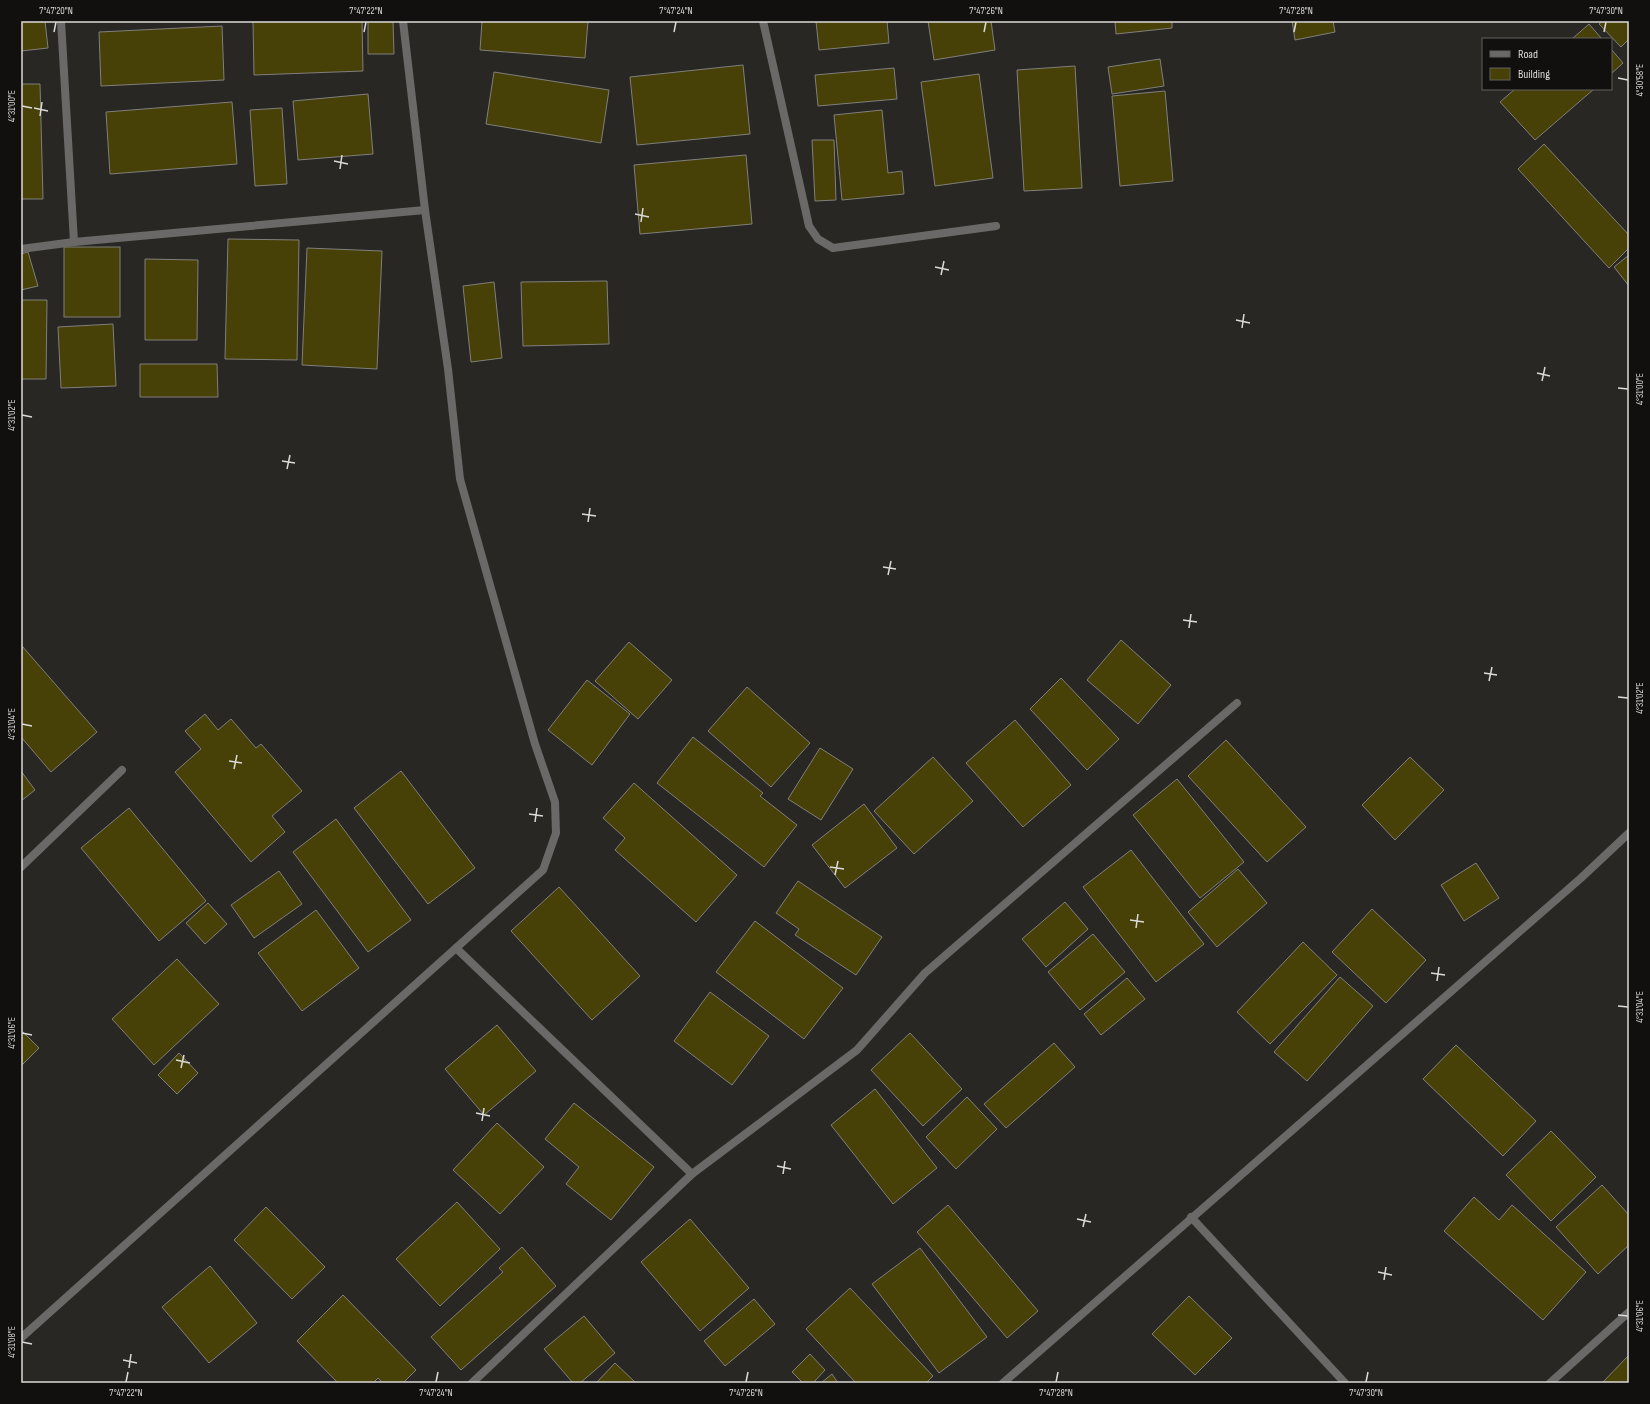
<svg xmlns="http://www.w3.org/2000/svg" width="1650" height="1404" viewBox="0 0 1650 1404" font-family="'Sofia Sans Condensed',sans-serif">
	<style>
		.building { fill: #474007; stroke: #807f7b }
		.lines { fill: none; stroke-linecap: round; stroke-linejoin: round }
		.street { stroke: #6a6967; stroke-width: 8 }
		.ticks { fill: none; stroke: #dbdad8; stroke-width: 1.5 }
		.neatline { fill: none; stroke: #dbdad8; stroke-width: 1.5 }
		.ticks-label { font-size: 10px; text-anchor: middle; fill: #dbdad8 }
	</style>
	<rect width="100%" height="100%" fill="#292723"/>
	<!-- building -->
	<g class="building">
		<path d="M21,21H45L48,48L21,51Z"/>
		<path d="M253,21H362L363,71L254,75Z"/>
		<path d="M368,21H393L394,54H368Z"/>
		<path d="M482,21H588L585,58L480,50Z"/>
		<path d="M816,21H887L889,43L819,50Z"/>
		<path d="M928,21H991L995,50L934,60Z"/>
		<path d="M1115,21H1172V28L1116,34Z"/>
		<path d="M1292,21H1333L1335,32L1295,40Z"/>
		<path d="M1603,21H1629V39L1621,47L1599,24Z"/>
		<path d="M1589,24L1602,39H1572Z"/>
		<path d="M222,26L224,80L101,86L99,32Z"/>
		<path d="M1611,49L1623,63L1611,74Z"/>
		<path d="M1160,59L1164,86L1112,94L1108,67Z"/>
		<path d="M743,65L750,134L637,145L630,77Z"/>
		<path d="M1075,66L1082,188L1024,191L1017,70Z"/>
		<path d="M894,68L897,99L818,106L815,75Z"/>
		<path d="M494,72L609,90L601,143L486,124Z"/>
		<path d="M979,74L993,178L935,186L921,82Z"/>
		<path d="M21,84H40L43,199H21Z"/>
		<path d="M1515,89H1594L1535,140L1500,102Z"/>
		<path d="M1165,91L1173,181L1120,186L1112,96Z"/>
		<path d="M368,94L373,154L298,160L293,101Z"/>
		<path d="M232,102L237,164L110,174L106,112Z"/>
		<path d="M282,108L287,184L255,186L250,110Z"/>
		<path d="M882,110L888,173L902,171L904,194L842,200L834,115Z"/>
		<path d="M812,140H834L836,200L815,201Z"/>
		<path d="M1544,144L1629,235V248L1609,268L1518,169Z"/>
		<path d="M746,155L752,224L640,234L634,165Z"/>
		<path d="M228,239L299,240L297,360L225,359Z"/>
		<rect x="64" y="247" width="56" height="70"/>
		<path d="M307,248L382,251L377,369L302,365Z"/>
		<path d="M28,252L38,286L21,290V254Z"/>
		<path d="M1629,255V286L1614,267Z"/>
		<path d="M145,259L198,260L197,340H145Z"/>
		<path d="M607,281L609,344L523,346L521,282Z"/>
		<path d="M494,282L502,358L471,362L463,286Z"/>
		<path d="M21,300H47L46,379H21Z"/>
		<path d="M113,324L116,386L61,388L58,327Z"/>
		<path d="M140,364H217L218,397H140Z"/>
		<path d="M1121,640L1171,685L1138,724L1087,680Z"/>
		<path d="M629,642L672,680L638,719L595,681Z"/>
		<path d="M22,646L97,732L51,772L21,737Z"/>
		<path d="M1061,678L1119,739L1087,770L1030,709Z"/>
		<path d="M587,680L630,714L592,765L548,730Z"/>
		<path d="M747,687L810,743L771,787L708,731Z"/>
		<path d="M205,714L218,730L231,719L256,748L261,744L302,791L272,816L285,832L251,862L175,772L201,749L185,731Z"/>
		<path d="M1015,720L1071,785L1023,827L966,763Z"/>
		<path d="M693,737L763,793L760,796L797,825L764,867L657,783Z"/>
		<path d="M1226,740L1306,827L1267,862L1188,776Z"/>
		<path d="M820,748L853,769L821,820L788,799Z"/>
		<path d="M933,757L973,801L914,854L874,811Z"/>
		<path d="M1410,757L1444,790L1395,840L1362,805Z"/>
		<path d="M21,771L35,790L21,801Z"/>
		<path d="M401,771L475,868L428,904L354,808Z"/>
		<path d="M1177,779L1244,862L1200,898L1133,815Z"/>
		<path d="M634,783L737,875L696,922L615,850L625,838L603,818Z"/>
		<path d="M864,804L897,848L845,888L812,845Z"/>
		<path d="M129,808L206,901L159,941L81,848Z"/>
		<path d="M336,819L411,920L368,952L293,852Z"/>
		<path d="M1131,850L1204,944L1156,982L1083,887Z"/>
		<path d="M1476,863L1499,898L1464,921L1441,885Z"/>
		<path d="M1238,869L1267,903L1217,947L1188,912Z"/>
		<path d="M279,871L302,904L254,938L231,905Z"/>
		<path d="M798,881L882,937L856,975L795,935L799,929L776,913Z"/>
		<path d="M559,887L640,976L592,1020L511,931Z"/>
		<path d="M1065,902L1088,929L1046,967L1022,939Z"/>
		<path d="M208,903L227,924L205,944L186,923Z"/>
		<path d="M1372,909L1426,960L1386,1003L1332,952Z"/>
		<path d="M316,910L359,968L302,1011L258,953Z"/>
		<path d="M755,921L843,988L804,1039L716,972Z"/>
		<path d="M1093,934L1125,972L1080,1010L1048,972Z"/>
		<path d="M1303,942L1337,975L1270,1044L1237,1012Z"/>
		<path d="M177,959L219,1004L154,1065L112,1019Z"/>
		<path d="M1340,977L1373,1006L1307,1081L1274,1052Z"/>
		<path d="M1127,978L1145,999L1101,1035L1084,1014Z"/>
		<path d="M710,992L769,1036L732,1085L674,1041Z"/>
		<path d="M497,1025L536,1071L484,1115L445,1069Z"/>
		<path d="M21,1030L39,1048L21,1066Z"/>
		<path d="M910,1033L962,1089L923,1126L871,1070Z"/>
		<path d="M1054,1043L1075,1067L1006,1128L984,1104Z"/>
		<path d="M1456,1045L1536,1121L1503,1156L1423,1079Z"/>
		<path d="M179,1053L198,1073L177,1094L158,1075Z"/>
		<path d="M875,1089L937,1168L893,1204L831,1125Z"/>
		<path d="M967,1097L997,1129L956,1169L926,1137Z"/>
		<path d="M574,1103L654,1167L611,1220L566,1184L579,1167L545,1139Z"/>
		<path d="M497,1123L544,1167L500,1214L453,1170Z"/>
		<path d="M1551,1131L1596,1177L1551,1221L1506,1175Z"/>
		<path d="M1602,1185L1629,1215V1245L1598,1274L1556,1227Z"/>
		<path d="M1474,1197L1499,1220L1512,1205L1586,1272L1543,1320L1444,1231Z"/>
		<path d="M457,1202L500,1249L440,1306L396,1259Z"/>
		<path d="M948,1205L1038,1311L1007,1338L917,1232Z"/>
		<path d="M266,1207L325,1267L292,1299L234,1240Z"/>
		<path d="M690,1219L749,1288L700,1331L641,1262Z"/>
		<path d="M522,1247L556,1286L461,1370L431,1337L503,1272L499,1268Z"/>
		<path d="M920,1248L987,1337L939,1373L872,1284Z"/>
		<path d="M210,1266L257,1323L209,1363L162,1307Z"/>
		<path d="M850,1288L933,1376L926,1383H856L806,1329Z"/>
		<path d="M343,1295L416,1370L403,1383H383L378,1378L373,1383H338L297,1341Z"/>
		<path d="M1189,1296L1232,1338L1195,1375L1152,1334Z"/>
		<path d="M754,1299L775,1324L725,1366L704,1341Z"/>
		<path d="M584,1316L615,1353L580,1383H573L544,1349Z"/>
		<path d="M810,1354L825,1370L813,1383H803L792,1372Z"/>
		<path d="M1629,1355V1383H1602Z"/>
		<path d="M615,1363L636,1383H596Z"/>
		<path d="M832,1374L838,1383H821Z"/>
	</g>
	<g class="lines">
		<!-- street -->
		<g class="street">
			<path d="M61,21L74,242"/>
			<path d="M763,21L809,226L818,239L833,248L996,226"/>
			<path d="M21,249L74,242L425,210"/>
			<path d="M21,867L122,770"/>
			<path d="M456,948L692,1174"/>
			<path d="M1191,1217L1345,1383"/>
			<path d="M21,1338L543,870L556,833L555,802L535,744L460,479L448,369L425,210L403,21"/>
			<path d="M472,1383L692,1174L857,1050L925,973L1237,703"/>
			<path d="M1003,1383L1581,878L1629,833"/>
			<path d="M1550,1383L1629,1312"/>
		</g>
	</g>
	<!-- ticks -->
	<path class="ticks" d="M54,32L56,22M364,32L366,22M674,32L676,22M984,32L986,22M1294,32L1296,22M1604,32L1606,22M1618,78L1628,80M22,106L32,108M34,108L48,111M40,116L42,102M334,161L348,164M340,169L342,155M635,214L649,217M641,222L643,208M935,267L949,270M941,275L944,261M1236,320L1250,323M1242,328L1244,314M1537,373L1550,376M1542,381L1545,367M1618,388L1628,389M22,415L32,417M282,461L295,463M287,469L290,455M582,514L596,516M588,522L590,508M883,567L896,569M888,575L891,561M1183,620L1197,622M1189,628L1191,614M1484,673L1497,675M1489,681L1492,667M1618,697L1628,698M22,724L32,726M229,761L242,763M234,769L237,755M529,814L543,816M535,822L537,808M830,867L844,869M835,875L838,861M1130,920L1144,922M1136,928L1138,914M1431,973L1445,975M1437,981L1439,967M1618,1006L1628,1007M22,1033L32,1035M176,1060L190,1063M181,1068L184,1055M476,1113L490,1116M482,1121L484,1108M777,1166L791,1169M783,1174L785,1161M1077,1219L1091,1222M1083,1227L1086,1214M1378,1272L1392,1275M1384,1280L1386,1267M1618,1315L1628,1316M22,1342L32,1344M123,1360L137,1363M129,1368L131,1354M126,1382L128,1372M436,1382L438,1372M746,1382L748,1372M1056,1382L1058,1372M1366,1382L1368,1372"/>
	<!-- border -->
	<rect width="1650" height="1404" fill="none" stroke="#11100e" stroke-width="44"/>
	<!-- legend -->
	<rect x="1482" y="38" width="130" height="52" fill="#11100e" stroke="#62615f"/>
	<rect x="1490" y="51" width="20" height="6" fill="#6a6967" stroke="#62615f"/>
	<text x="1518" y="58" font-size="12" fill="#dbdad8">Road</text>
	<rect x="1490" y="68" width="20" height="12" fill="#474007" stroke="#62615f"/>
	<text x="1518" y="78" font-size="12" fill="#dbdad8">Building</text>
	<rect x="22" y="22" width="1606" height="1360" class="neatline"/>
	<g class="ticks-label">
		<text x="56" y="14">7°47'20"N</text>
		<text x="366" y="14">7°47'22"N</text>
		<text x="676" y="14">7°47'24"N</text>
		<text x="986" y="14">7°47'26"N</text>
		<text x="1296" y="14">7°47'28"N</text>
		<text x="1606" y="14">7°47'30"N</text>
		<text transform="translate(1639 80) rotate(-90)" y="4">4°30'58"E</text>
		<text transform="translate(11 106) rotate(-90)" y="4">4°31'00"E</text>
		<text transform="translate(1639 389) rotate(-90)" y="4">4°31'00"E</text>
		<text transform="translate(11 415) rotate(-90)" y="4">4°31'02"E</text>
		<text transform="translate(1639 698) rotate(-90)" y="4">4°31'02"E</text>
		<text transform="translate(11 724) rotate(-90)" y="4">4°31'04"E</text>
		<text transform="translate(1639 1007) rotate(-90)" y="4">4°31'04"E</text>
		<text transform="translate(11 1033) rotate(-90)" y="4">4°31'06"E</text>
		<text transform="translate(1639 1316) rotate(-90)" y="4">4°31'06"E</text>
		<text transform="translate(11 1342) rotate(-90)" y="4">4°31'08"E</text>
		<text x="126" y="1396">7°47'22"N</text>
		<text x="436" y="1396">7°47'24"N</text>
		<text x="746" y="1396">7°47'26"N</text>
		<text x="1056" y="1396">7°47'28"N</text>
		<text x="1366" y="1396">7°47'30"N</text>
	</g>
</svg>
